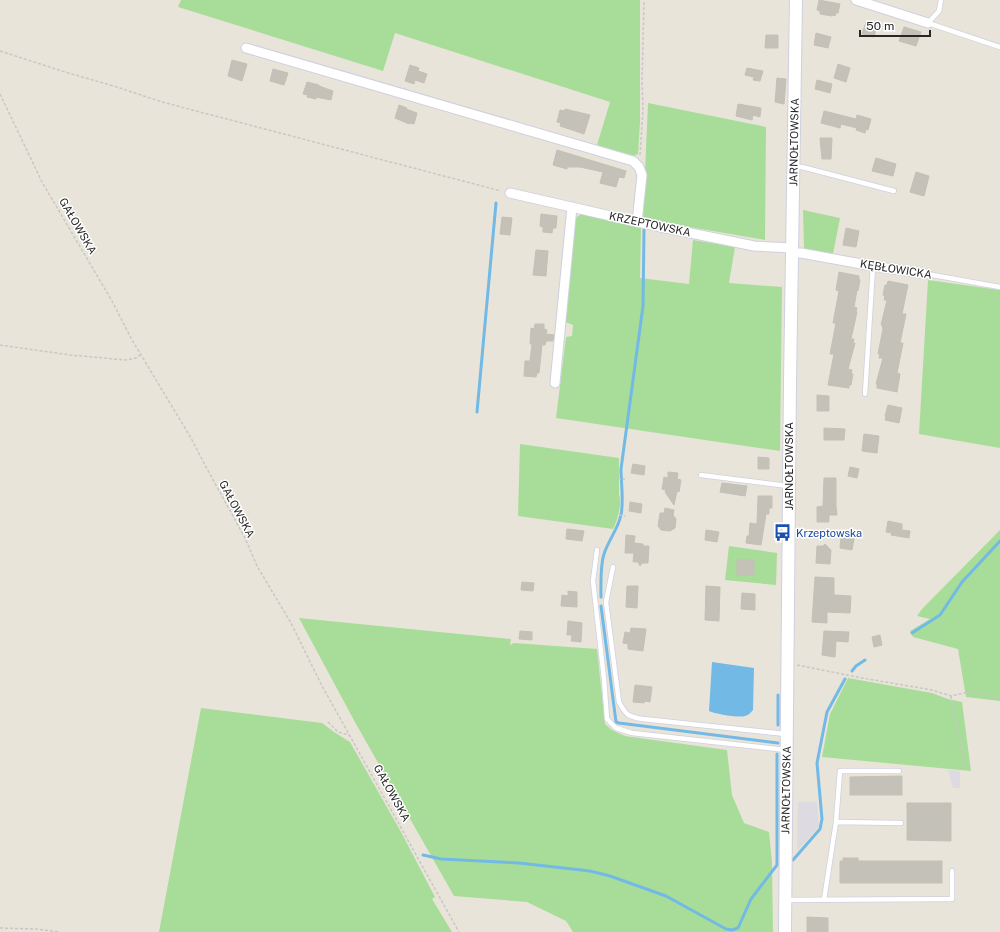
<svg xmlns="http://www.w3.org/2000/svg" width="1000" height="932" viewBox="0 0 1000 932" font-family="'Public Sans',sans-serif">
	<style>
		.industrial { fill: #dddae2 }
		.green { fill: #a8dd99 }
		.water { fill: #72bae5 }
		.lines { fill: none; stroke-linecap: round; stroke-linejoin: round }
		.stream { stroke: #72bae5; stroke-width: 3 }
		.building { fill: #c4c1b9; stroke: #c4c0b4 }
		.lane-casing { stroke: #cfd0e0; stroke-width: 6 }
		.street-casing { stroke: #cfd0e0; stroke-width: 11 }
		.secondary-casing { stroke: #cfd0e0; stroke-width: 14 }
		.path { stroke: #c7c7c7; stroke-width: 1.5; stroke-dasharray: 3 2; stroke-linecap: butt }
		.lane { stroke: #fff; stroke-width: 4.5 }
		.street { stroke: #fff; stroke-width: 9 }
		.secondary { stroke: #fff; stroke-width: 12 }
		.labels { text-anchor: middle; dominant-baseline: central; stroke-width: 3; stroke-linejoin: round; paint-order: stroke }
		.street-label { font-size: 11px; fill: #272727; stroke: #fff }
		.transit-label { font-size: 11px; fill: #164399; stroke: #fff; text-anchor: start }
	</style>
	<rect width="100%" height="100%" fill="#e9e4d9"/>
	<!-- industrial -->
	<g class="industrial">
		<path d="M948,770L960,771V788H953Z"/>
		<path d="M798,802H817L819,826L797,851Z"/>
	</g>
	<!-- green -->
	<g class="green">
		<path d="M181,0H640V122L638,154L634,156L597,145L610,102L395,33L383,71L178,7Z"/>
		<path d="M648,103L766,127L765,240L643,219Z"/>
		<path d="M803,210L840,218L833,254L804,249Z"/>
		<path d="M586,213L641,227L640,278L689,284L693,240L735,247L729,283L782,287L780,451L556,418L566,337L572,336L573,325L565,322L575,218L580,215Z"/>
		<path d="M928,280L1000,290V448L919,434Z"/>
		<path d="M520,444L619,458V494C622,505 618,519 613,529L518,516Z"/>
		<path d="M1000,530V701L966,697L958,649L913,637L910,631L930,619L917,616L922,609Z"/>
		<path d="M729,546L777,553L776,585L725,580Z"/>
		<path d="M299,618L511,639L510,645L514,643L597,649L605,724L612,730L625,736L727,750L732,795L744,823L769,832L772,862L773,932H573L566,921L527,902L454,896L356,724Z"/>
		<path d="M848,678L932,693L948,699L962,702L971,771L822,757L830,714Z"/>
		<path d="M201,708L322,723L334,732L350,742L401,832L435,897L432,899L452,932H159Z"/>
	</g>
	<!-- water -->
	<path class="water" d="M712,662L754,668L753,710C751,712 749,715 745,716C738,718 716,714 709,711Z"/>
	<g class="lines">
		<!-- stream -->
		<g class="stream">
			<path d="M477,412L496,203"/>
			<path d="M601,597C601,584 600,566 604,554C608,541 618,529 621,515C624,500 621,484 621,469L643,306L644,230"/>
			<path d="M601,606L616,722L619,723L778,743"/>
			<path d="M912,633L940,615L962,582L1000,541"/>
			<path d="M852,671L856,666L865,660"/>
			<path d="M778,725V695"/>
			<path d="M423,855L441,859L519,863L590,871L610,876L666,896L726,929L732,930L738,928L751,899L777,865V754"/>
			<path d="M793,860L820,829L822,819L817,763L827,712L845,679"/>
		</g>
	</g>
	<!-- building -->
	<g class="building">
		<path d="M819,0L840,4L838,13H836L835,16L832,15V16L820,14V11L817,10Z"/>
		<path d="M866,22L877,25L874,37L862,34Z"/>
		<path d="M904,27L921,32L916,46L899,41Z"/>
		<path d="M816,33L831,37L828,48L814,45Z"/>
		<path d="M766,35H778V48H765Z"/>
		<path d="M232,60L247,64L242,81L228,76Z"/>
		<path d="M838,64L850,68L846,82L834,78Z"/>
		<path d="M410,65L419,68L418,71L427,74L424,83L415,80L414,84L405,81Z"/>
		<path d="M747,68L763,71L760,81L753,80L754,77L745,75Z"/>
		<path d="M273,69L288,73L284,85L270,81Z"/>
		<path d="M777,78L786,79L784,104L775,102Z"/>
		<path d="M817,80L832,84L830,93L815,89Z"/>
		<path d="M307,82L319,85V86L333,91L331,100L316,97V99L307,97L308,95L303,94Z"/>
		<path d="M738,104L761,108L760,117L753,115L752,120L736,116Z"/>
		<path d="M399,105L407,108L406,109L417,113L414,124L410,123L409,124L395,118Z"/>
		<path d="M565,109L590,115L584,134L560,126L561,123L557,122L560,110L565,111Z"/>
		<path d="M824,111L856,119L857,115L871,119L868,130L866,129L865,133L856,130L857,128L841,124L840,128L821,123Z"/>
		<path d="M820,138H832L831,159H822Z"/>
		<path d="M557,150L626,171L624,178L619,177L616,187L600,183L603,172L580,167H567V169L553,165Z"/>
		<path d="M876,158L896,164L893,176L872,171Z"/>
		<path d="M916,172L929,176L924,196L910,192Z"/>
		<path d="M541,214L557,216L556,228H553L552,233L543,232V227L540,226Z"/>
		<path d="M502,217L512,218L510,235L500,234Z"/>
		<path d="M846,228L859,231L856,247L843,245Z"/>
		<path d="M536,250L548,251L546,276L533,275Z"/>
		<path d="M839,272L859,276V279L860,280L858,291L857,290L854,307L857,308L856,312H857L851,339H854L853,343H855L848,369L852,370L851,374H853L851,385H849V388L828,385L834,354H830L836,323H833L839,291L836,290Z"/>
		<path d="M888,281L908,285L902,314H906L900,343H903L897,373L900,374L897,392L877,388V384H876L883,358H879L880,354H878L883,329L882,325H881L887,300H884L885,296L883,295L885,285H887Z"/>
		<path d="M535,324H544V329L547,330L546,334L554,335L553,341H546L545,345H542L539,373H537L536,377L524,376L525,361H530L532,344H530L531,328L534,329Z"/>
		<path d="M817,395L829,396V411H817Z"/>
		<path d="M888,405L902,408L899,423L885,420L886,416H885Z"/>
		<path d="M824,428L845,429L844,440H824Z"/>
		<path d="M864,434L879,436L877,453L862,451Z"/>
		<path d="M758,457L769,458V469H758Z"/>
		<path d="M633,464L645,466L644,475L631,473Z"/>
		<path d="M850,467L859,469L857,478L848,476Z"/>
		<path d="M668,472L678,473L677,479L681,480L679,492L677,491L674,505L665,492L666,490L662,489L664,477L668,478Z"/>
		<path d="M824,478H836V506L837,515H829V522H817V507L823,506Z"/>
		<path d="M722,483L747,486L745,496L720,492Z"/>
		<path d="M758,496H772V508H769V514H766L761,545L746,543L747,536H749L750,523L757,524Z"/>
		<path d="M630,502L642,504L641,513L629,511Z"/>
		<path d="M665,508L674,510L673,515L676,519L675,528L670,531L661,530L658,526L660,513H664Z"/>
		<path d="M888,521L902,524V530L910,531L909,538L891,535L892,533L886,532Z"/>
		<path d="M567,529L584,531L582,541L566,539Z"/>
		<path d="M706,530L719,532L717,542L705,540Z"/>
		<path d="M626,535L635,536L634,543L643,544V546H649L648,563H642L640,566L638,562H633L634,553H625Z"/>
		<path d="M841,537L854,539L852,550L840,548Z"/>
		<path d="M825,544L831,550L830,564L816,563L817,546H823Z"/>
		<rect x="737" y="560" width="17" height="15"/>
		<path d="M815,577L834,578V595L851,596L850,613L827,612V623L812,622Z"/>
		<path d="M522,582L534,583L533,591L521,590Z"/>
		<path d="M627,586H638L637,608L626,607Z"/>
		<path d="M706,586L720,587L719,621L705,620Z"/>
		<path d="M568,591L577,592V607L561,606L562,595L568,596Z"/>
		<path d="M742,593L755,594V610L741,609Z"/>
		<path d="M568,621L582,623L581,642L571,641L572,635H567Z"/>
		<path d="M631,628L646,629L643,651L628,649V644L623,643L625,632L630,633Z"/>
		<path d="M520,631L532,632V640L519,639Z"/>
		<path d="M824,631L849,632L848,642L836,641L835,657L822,655Z"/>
		<path d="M880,635L882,645L874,647L872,637Z"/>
		<path d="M635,685L652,687L650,702L645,701L644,703L633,702Z"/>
		<path d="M902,776V795H850V777Z"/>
		<path d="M907,803H951V841L907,840Z"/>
		<path d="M843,858H858V861H942V883H840V861H843Z"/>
		<path d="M807,917L828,918V932H807Z"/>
	</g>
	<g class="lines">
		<defs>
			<g id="lane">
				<path d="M941,0L939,11L928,23L1000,47"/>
				<path d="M795,167H802L894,191"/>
				<path d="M927,274L1000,287"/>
				<path d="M865,394L873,266"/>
				<path d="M701,475L788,486"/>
				<path d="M597,550L593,581L604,679L607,719L616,728L632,733L786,750"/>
				<path d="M613,567L606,602L619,702C626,715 628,717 643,719L786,734"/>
				<path d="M836,822L840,771H899"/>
				<path d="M785,900L952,899V871"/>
				<path d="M824,900L836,822L901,823"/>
			</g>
			<g id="street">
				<path d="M856,0L928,23"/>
				<path d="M246,48L633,161L639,167L642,175L637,222"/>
				<path d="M510,193L637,222L754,246L792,248"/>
				<path d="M792,253H801L873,266L927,274"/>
				<path d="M555,383L572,207"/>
			</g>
			<path id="secondary" d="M785,932L790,382L796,0"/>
		</defs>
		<!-- lane casing -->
		<use href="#lane" class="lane-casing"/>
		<!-- street casing -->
		<use href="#street" class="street-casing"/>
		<!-- secondary casing -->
		<use href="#secondary" class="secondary-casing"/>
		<!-- path -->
		<g class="path">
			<path d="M0,51L65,72L117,87L162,102L501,191"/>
			<path d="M0,94L42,182L112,301L132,340L191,438L206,467L245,538L257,566L291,623L321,684L459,932"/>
			<path d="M640,155L643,109L642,83L644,0"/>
			<path d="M0,345L70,355L126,360L136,358L140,355"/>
			<path d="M618,479H625"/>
			<path d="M619,515L625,516"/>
			<path d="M797,665L862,678L932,690L951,696L969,692L1000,697"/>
			<path d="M951,696L966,769"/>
			<path d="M328,722L338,732L349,735"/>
			<path d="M0,928L35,929L60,932"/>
		</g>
		<!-- lane -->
		<use href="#lane" class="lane"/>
		<!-- street -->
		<use href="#street" class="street"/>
		<!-- secondary -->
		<use href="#secondary" class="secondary"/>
	</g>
	<!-- icons -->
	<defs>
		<symbol id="bus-bare" viewBox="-9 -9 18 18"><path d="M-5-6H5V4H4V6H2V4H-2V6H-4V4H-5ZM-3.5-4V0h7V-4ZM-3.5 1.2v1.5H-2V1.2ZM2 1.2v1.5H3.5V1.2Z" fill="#1a4fb4" stroke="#fff" stroke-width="2.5" paint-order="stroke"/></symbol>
	</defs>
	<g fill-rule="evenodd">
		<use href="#bus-bare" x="770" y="520" width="25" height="25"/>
	</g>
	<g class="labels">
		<!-- street labels -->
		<g class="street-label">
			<text transform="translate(794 142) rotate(-89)">JARNOŁTOWSKA</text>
			<text transform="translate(650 224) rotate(12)">KRZEPTOWSKA</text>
			<text transform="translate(78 226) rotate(60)">GAŁOWSKA</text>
			<text transform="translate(896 269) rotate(9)">KĘBŁOWICKA</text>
			<text transform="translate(789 466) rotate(-90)">JARNOŁTOWSKA</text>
			<text transform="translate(237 509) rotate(62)">GAŁOWSKA</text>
			<text transform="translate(786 790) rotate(-89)">JARNOŁTOWSKA</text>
			<text transform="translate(392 793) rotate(61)">GAŁOWSKA</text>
		</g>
		<!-- transit labels -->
		<g class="transit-label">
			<text x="796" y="533">Krzeptowska</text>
		</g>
	</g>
	<!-- scale -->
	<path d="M860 30v6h70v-6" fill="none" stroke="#272727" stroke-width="2"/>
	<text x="866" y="30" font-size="12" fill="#272727" stroke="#ffffff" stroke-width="3" paint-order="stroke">50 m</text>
</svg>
